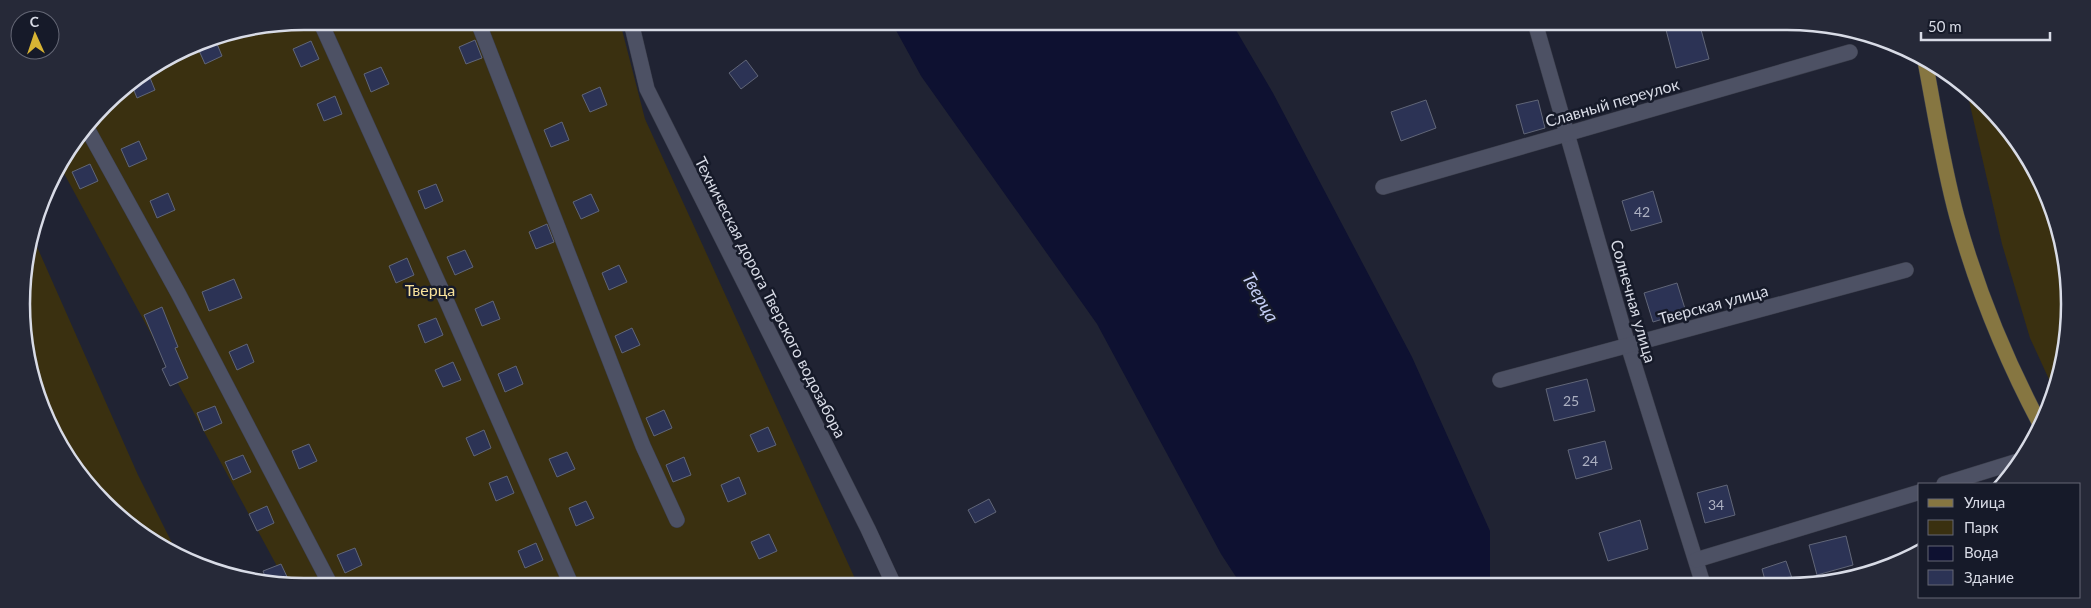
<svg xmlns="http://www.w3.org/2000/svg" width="2091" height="608" viewBox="0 0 2091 608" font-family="Lato,sans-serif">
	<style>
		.green { fill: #3a3010 }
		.water { fill: #0e1131 }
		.building { fill: #2c3355; stroke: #616678 }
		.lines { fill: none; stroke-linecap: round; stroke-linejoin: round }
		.minor-casing { stroke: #3b3e4b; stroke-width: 16 }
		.major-casing { stroke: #3b3e4b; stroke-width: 16 }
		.minor { stroke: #4d5164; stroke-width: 15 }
		.major { stroke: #867641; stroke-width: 15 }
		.labels { text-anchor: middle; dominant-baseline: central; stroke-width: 5; stroke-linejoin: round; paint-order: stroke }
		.number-label { font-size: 14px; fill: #adb1c2 }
		.street-label { font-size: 16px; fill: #d8dbe6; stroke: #161a29 }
		.park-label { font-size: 16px; fill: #f8e29b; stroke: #161a29 }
		.water-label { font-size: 18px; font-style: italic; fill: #c5cef5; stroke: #161a29 }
		.rim { fill: none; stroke: #d8dbe6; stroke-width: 2.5 }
	</style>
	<rect width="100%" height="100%" fill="#202333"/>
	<!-- green -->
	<g class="green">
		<path d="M304,21L620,22L645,119L857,583L285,581L60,166L117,92L196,43Z"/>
		<path d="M1967,92L2022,147L2064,249V359L2053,388L2030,338L2002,244Z"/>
		<path d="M34,240L138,475L176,551L147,539L80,476L31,377L22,285Z"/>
	</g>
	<!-- water -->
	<path class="water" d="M892,23L1233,25L1273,93L1412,357L1490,531V584L1240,583L1221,554L1097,324L921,76Z"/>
	<!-- building -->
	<g class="building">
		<path d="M1665,26H1700L1709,59L1676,68Z"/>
		<path d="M215,39L222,56L205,64L197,46Z"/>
		<path d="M475,40L482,58L466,64L459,47Z"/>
		<path d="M311,41L319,59L301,67L293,49Z"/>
		<path d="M746,60L758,76L741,89L729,73Z"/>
		<path d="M381,67L389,84L371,92L364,74Z"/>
		<path d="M148,73L155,90L137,98L131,83Z"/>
		<path d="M600,87L607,105L590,112L582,95Z"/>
		<path d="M335,96L342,114L324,121L317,104Z"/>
		<path d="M1426,100L1436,128L1401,141L1391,112Z"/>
		<path d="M1538,100L1545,128L1524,134L1516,105Z"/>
		<path d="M562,122L569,140L551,147L544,130Z"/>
		<path d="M139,141L147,159L129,167L121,149Z"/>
		<path d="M90,164L98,181L80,189L72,172Z"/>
		<path d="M436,184L443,201L425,209L418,191Z"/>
		<path d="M1653,191L1662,222L1631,231L1622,201Z"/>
		<path d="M168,193L175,210L157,218L150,201Z"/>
		<path d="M591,194L599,211L581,219L573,202Z"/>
		<path d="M547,224L554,242L536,249L529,232Z"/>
		<path d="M465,250L473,267L455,275L447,257Z"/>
		<path d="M407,258L414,275L396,283L389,266Z"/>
		<path d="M619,265L627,282L609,290L602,273Z"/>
		<path d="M234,279L242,298L209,311L202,292Z"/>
		<path d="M1677,283L1686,312L1653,322L1644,293Z"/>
		<path d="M493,301L500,319L482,326L475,309Z"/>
		<path d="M162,307L178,347L175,348L188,378L170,386L162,369L166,367L144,315Z"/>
		<path d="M436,318L443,335L425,343L418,325Z"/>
		<path d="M632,328L640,345L622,353L615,336Z"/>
		<path d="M247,344L254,362L237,370L229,352Z"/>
		<path d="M453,362L461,380L443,387L435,370Z"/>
		<path d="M516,366L523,384L505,392L498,374Z"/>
		<path d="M1587,379L1595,411L1554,421L1546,389Z"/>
		<path d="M215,406L222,423L204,431L197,413Z"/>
		<path d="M664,410L672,428L654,436L646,418Z"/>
		<path d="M768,427L776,445L758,452L750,435Z"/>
		<path d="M484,430L491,448L474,456L466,438Z"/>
		<path d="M1605,441L1612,469L1576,479L1568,450Z"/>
		<path d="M309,444L317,461L299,469L292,451Z"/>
		<path d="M567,452L575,469L557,477L549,459Z"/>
		<path d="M243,455L251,472L233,480L225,462Z"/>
		<path d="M684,457L691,475L673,482L666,465Z"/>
		<path d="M507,476L514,493L496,501L489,483Z"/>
		<path d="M739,477L746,494L728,502L721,485Z"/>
		<path d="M1727,485L1735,515L1705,523L1697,493Z"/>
		<path d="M989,499L996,512L975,523L968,510Z"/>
		<path d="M586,501L594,518L576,526L569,508Z"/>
		<path d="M267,506L274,523L257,531L249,514Z"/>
		<path d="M1640,520L1648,549L1608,561L1599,533Z"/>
		<path d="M769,534L777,551L759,559L751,542Z"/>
		<path d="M1846,536L1853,565L1817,575L1809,545Z"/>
		<path d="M536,543L543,560L525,568L518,551Z"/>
		<path d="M355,548L362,565L345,573L337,555Z"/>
		<path d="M1786,561L1794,584H1766L1762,569Z"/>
		<path d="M281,564L289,581H267L263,571Z"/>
	</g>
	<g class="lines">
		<defs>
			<g id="minor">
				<path d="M320,21L447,302L570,582"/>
				<path d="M478,22L643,446L677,520"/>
				<path d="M631,22L647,89L868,529L893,583"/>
				<path d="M1536,26L1628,345L1703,584"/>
				<path d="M88,130L178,293L329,582"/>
				<path d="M1383,187L1850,52"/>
				<path d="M1500,380L1906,270"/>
				<path d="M1944,484L2015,462"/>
				<path d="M1696,560L1920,492"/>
			</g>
			<path id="major" d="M1925,61C1935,113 1943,166 1957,217C1977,289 2005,358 2040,424"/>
		</defs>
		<!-- minor casing -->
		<use href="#minor" class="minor-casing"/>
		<!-- major casing -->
		<use href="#major" class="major-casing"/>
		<!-- minor -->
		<use href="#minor" class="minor"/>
		<!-- major -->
		<use href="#major" class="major"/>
	</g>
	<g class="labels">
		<!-- number labels -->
		<g class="number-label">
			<text x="1642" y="211">42</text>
			<text x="1571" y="400">25</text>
			<text x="1590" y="460">24</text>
			<text x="1716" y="504">34</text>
		</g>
		<!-- street labels -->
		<g class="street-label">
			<text transform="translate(1612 102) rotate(-16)">Славный переулок</text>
			<text transform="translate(771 297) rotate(63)">Техническая дорога Тверского водозабора</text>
			<text transform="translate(1634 301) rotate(74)">Солнечная улица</text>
			<text transform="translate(1713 304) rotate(-15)">Тверская улица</text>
		</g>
		<!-- park labels -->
		<g class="park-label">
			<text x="430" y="289">Тверца</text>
		</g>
		<!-- water labels -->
		<g class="water-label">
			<text transform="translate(1261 297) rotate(60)">Тверца</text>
		</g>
	</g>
	<!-- crop -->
	<path d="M0 0H2091V608H0ZM304 30H1787A274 274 0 0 1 2061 304V304A274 274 0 0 1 1787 578H304A274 274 0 0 1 30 304V304A274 274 0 0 1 304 30Z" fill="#262938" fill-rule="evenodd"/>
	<path class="rim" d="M304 30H1787A274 274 0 0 1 2061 304V304A274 274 0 0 1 1787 578H304A274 274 0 0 1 30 304V304A274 274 0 0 1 304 30Z"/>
	<!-- legend -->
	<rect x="1918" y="483" width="162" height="115" fill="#161a29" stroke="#646775"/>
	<rect x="1928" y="499" width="25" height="8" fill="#867641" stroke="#646775"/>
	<text x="1964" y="508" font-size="15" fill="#d8dbe6">Улица</text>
	<rect x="1928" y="520" width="25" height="15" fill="#3a3010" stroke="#646775"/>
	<text x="1964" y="533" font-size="15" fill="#d8dbe6">Парк</text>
	<rect x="1928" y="546" width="25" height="15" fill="#0e1131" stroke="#646775"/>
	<text x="1964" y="558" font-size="15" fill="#d8dbe6">Вода</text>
	<rect x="1928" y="570" width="25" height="15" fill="#2c3355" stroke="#646775"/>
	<text x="1964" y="583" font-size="15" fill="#d8dbe6">Здание</text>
	<!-- north arrow -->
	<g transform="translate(35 35) rotate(357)"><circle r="24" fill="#161a29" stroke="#646775"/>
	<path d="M0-4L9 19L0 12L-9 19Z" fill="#d8b434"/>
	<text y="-8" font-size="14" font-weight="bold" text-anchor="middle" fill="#d8dbe6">С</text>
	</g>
	<!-- scale -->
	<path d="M1921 32v8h129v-8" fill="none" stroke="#d8dbe6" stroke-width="2.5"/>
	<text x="1928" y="32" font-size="15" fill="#d8dbe6" stroke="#161a29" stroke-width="4" paint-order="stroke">50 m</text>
</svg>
